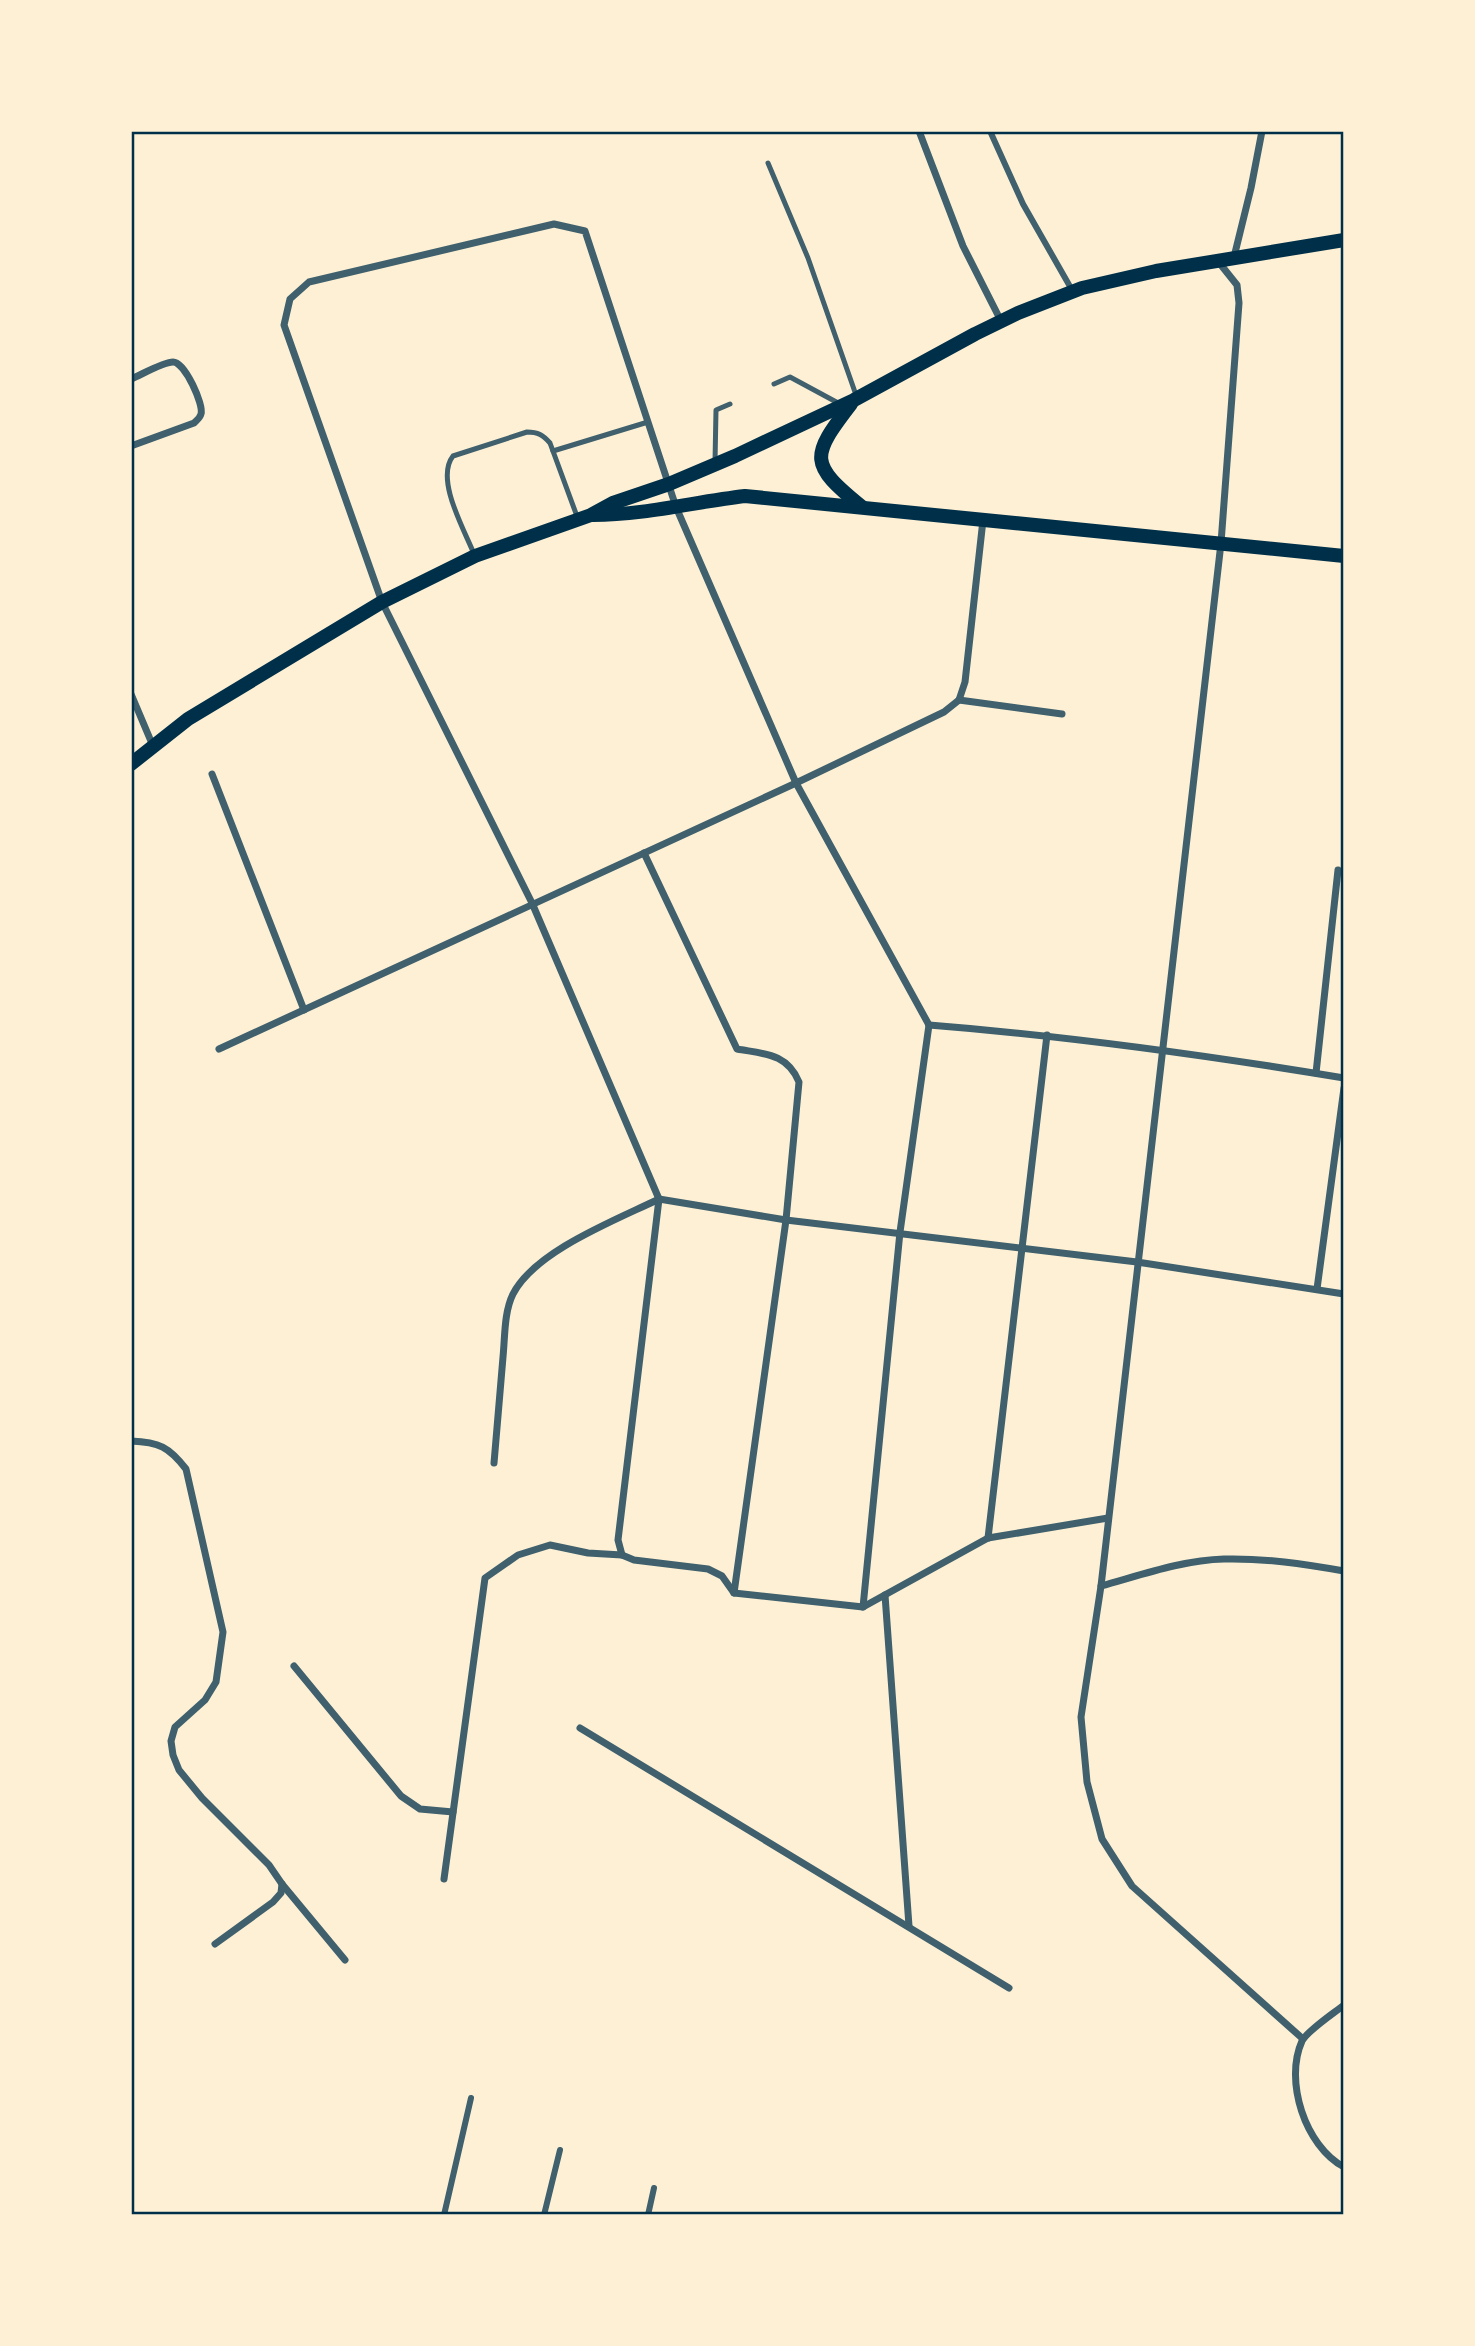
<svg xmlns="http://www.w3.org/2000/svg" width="1475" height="2346" viewBox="0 0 1475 2346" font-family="'Playfair Display',serif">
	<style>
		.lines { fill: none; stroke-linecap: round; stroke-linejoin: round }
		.service { stroke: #3f606c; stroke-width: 5 }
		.pedestrian { stroke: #3f606c; stroke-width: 6 }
		.minor { stroke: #3f606c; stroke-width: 7 }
		.secondary { stroke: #003049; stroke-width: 14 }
		.neatline { fill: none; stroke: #003049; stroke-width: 2.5 }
	</style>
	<rect width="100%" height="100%" fill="#fdf0d5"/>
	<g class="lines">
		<!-- service -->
		<g class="service">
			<path d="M768,163L808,258L856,395"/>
			<path d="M774,384L790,377L840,404"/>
			<path d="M553,451L648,422"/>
			<path d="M715,462L716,410L730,404"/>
			<path d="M474,554C464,529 435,479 453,456L527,432C538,432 543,435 550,443L578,519"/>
		</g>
		<!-- pedestrian -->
		<g class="pedestrian">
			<path d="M990,131L1023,204L1072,290"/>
			<path d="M444,2215L471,2098"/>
			<path d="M544,2215L560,2150"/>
			<path d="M648,2215L654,2188"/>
		</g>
		<!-- minor -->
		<g class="minor">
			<path d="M919,131L963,246L1001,321"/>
			<path d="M1234,257L1251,188L1262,131"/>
			<path d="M1217,260L1237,285L1239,303L1221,543L1101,1586L1081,1717L1087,1782L1102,1839L1132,1886L1303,2039"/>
			<path d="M131,379C141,375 163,362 173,362C185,362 204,405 201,414C200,418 197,420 194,423L131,446"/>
			<path d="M131,694L153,746"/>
			<path d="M959,700L1062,714"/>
			<path d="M212,774L304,1010"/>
			<path d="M644,853L737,1049C764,1054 787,1053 799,1082L786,1220L734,1593"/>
			<path d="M929,1025C1068,1036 1206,1055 1344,1078"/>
			<path d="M219,1049L796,783L944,712L959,700L965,682L983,520"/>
			<path d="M1316,1073L1338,870"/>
			<path d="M659,1199L786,1220L1137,1262L1344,1294"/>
			<path d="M1317,1289L1344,1088"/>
			<path d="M131,1441C159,1442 169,1447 186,1469L223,1632L216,1682L205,1700L175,1727L171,1741L173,1755L179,1770L202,1798L269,1865L282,1884L345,1960"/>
			<path d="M494,1463C497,1428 500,1392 503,1357C505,1337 504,1312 513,1294C535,1251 616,1220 659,1199"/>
			<path d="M988,1538L1047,1035"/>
			<path d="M622,1555L618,1540L659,1199L532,903L382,602L284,325L290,299L309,282L554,224L585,231L676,507L796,783L929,1025"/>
			<path d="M1101,1586C1141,1575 1183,1560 1224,1559C1265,1558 1304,1564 1344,1571"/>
			<path d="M885,1595L909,1926"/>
			<path d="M863,1607L900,1232L929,1025"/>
			<path d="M294,1666L401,1796L420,1809L453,1812"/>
			<path d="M580,1728L1009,1988"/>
			<path d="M444,1879L485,1578L518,1555L550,1545L588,1553L622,1555L634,1560L708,1569L722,1576L734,1593L863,1607L988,1538L1108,1518"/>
			<path d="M215,1944L273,1902L281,1893L282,1884"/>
			<path d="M1344,2005C1334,2013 1307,2031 1302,2041C1284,2081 1305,2146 1344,2167"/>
		</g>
		<!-- secondary -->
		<g class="secondary">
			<path d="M851,404C810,457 809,464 862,507"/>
			<path d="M593,515C644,515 694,502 745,496L1344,556"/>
			<path d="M131,764L188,719L382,602L475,556L591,515L613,503L669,484L735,456L854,400L975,334L1018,313L1082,288L1156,271L1344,240"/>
		</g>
	</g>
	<!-- border -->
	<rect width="1475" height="2346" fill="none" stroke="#fdf0d5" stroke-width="266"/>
	<rect x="133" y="133" width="1209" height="2080" class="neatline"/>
</svg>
